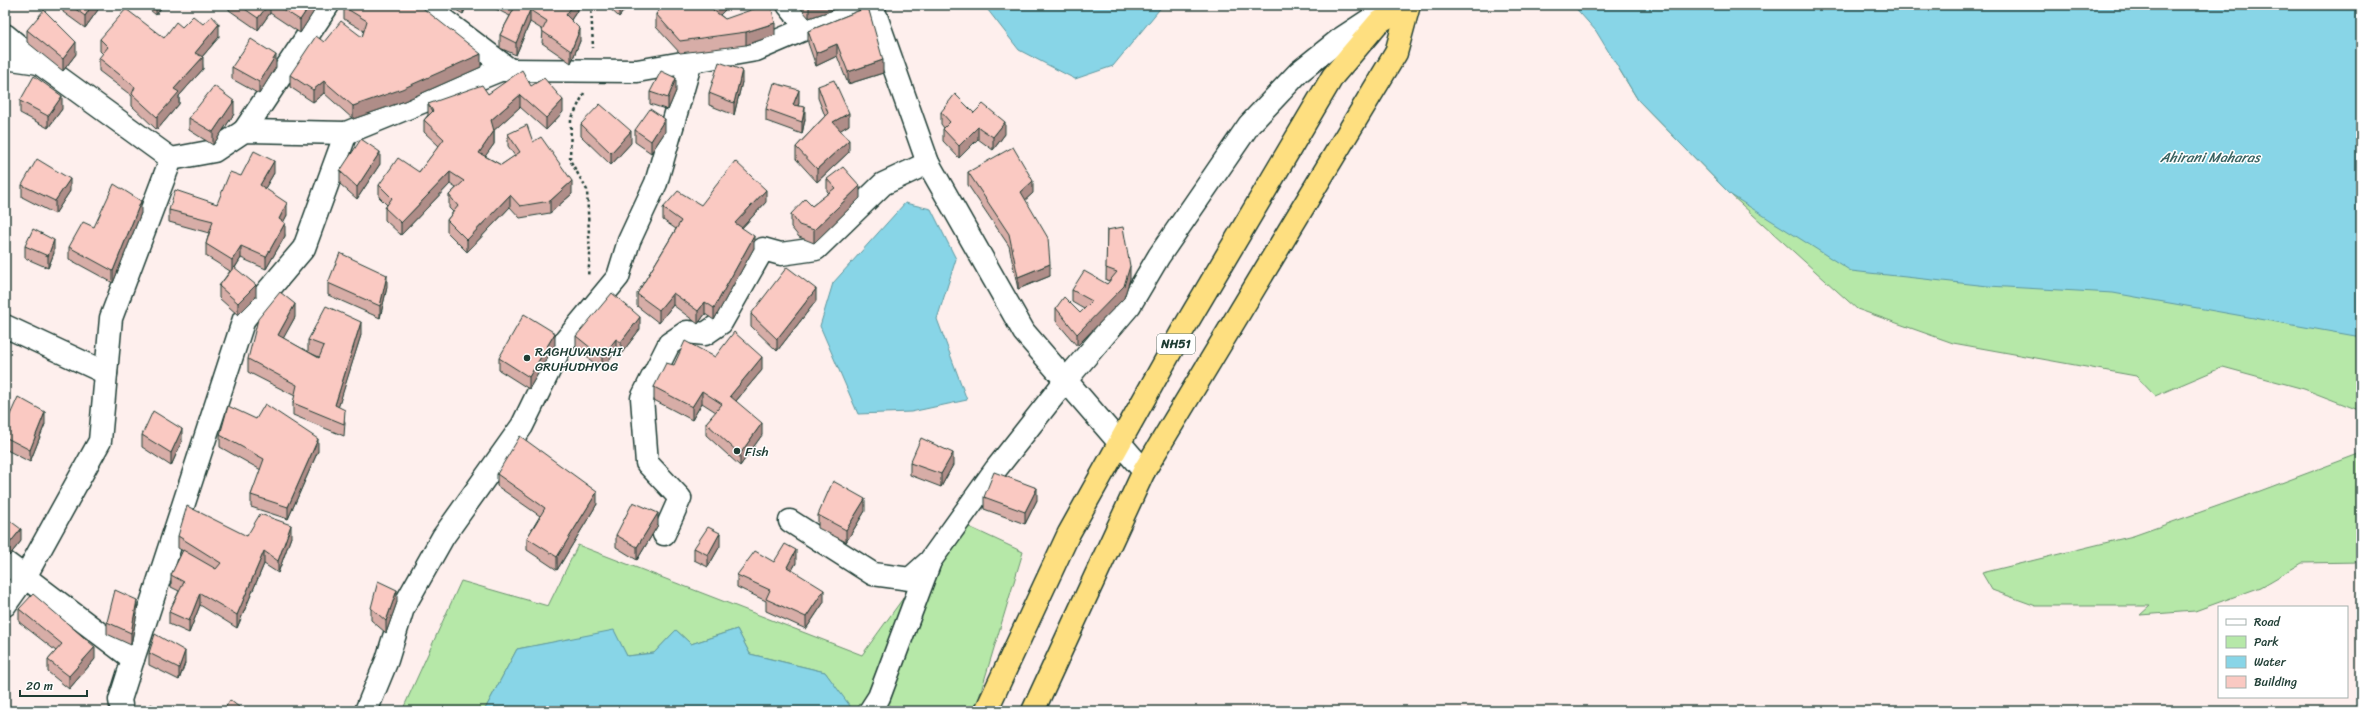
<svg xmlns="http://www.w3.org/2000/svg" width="2366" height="716" viewBox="0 0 2366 716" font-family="Sriracha,sans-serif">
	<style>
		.green { fill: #b6e8a8; stroke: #6a926e }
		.water { fill: #88d5e7; stroke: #5e989f }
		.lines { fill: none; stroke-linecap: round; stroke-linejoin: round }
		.street-casing { stroke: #1f3d34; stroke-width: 25 }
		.secondary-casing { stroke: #1f3d34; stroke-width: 25 }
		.highway-casing { stroke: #1f3d34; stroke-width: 25 }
		.path { stroke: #1f3d34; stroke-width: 2.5; stroke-dasharray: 3 3; stroke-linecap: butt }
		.street { stroke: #fff; stroke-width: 22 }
		.secondary { stroke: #fff; stroke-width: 22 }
		.highway { stroke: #fedf80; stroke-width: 22 }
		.wall { fill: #d7ada7; stroke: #1f3d34 }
		.shaded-wall { fill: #af8d88; stroke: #1f3d34 }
		.building { fill: #fac9c2; stroke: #1f3d34 }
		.poi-dot { fill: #1f3d34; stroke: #fff; stroke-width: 1.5 }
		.labels { text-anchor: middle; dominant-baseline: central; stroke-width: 3; stroke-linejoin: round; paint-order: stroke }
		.shield { fill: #fff; stroke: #627771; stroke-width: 1 }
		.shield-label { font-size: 12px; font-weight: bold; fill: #1f3d34 }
		.poi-label { font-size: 13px; fill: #1f3d34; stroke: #fff; text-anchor: start }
		.water-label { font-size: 14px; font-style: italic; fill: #396361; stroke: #fff }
	</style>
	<rect width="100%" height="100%" fill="#feefed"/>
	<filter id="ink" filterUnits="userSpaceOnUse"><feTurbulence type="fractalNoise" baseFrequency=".025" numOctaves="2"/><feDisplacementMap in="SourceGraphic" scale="8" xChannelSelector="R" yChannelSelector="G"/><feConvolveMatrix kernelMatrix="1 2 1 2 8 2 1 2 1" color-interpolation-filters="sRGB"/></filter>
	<g filter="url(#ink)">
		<!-- green -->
		<g class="green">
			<path d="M1658,61L2361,63V411L2304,389L2223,367L2155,396L2136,376L1953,343L1857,309L1731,195L1638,100L1619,69Z"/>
			<path d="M2361,453V562L2302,563L2261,587L2195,611L2140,615L2150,606H2036L1992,590L1982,573L2133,536L2260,491Z"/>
			<path d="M965,525L1023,552L975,711H851L852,710L825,672L750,654L737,629L691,644L676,630L654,653L627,656L614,631L517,649L484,711H402L461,581L548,606L578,545L862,655L930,561Z"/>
		</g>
		<!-- water -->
		<g class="water">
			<path d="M984,5H1163L1113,66L1075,79L1019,50Z"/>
			<path d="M1573,5H2361V337L2113,293L1988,286L1851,271L1731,195L1638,100L1596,31Z"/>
			<path d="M905,203L931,209L956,259L937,319L967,400L911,412L858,414L820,326L833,283Z"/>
			<path d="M737,629L750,654L825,672L853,710L484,711L517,649L614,630L627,656L654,653L676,630L691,644Z"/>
		</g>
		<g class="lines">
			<defs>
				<g id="street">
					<path d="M424,5L510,70"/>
					<path d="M788,5L807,28"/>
					<path d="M5,35L39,63"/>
					<path d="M5,58L39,63L171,159"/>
					<path d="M244,131L328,5"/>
					<path d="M5,326L106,373"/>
					<path d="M790,521L873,574L910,579L930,561L996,469L1066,380L1130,305L1159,256L1249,125L1299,72L1339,40L1377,15L1389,11"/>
					<path d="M664,534L680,498L647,463L642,398L669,344L687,332L705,334L721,323L763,249L781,254L816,249L883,184L928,163"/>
					<path d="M5,562L25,577L100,441L111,318L171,159L214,151L244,131L346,133"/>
					<path d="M5,605L25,577L133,659L120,700L122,711"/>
					<path d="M133,659L244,319L304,248L346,133L500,70L637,71L756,50L861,5"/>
					<path d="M366,711L387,660L403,608L443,537L522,426L561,346L618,277L629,241L656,183L691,61"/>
					<path d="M870,711L879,697L929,564"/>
				</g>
				<path id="secondary" d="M872,5L928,163L1024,332L1144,471"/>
				<g id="highway">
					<path d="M986,711L1069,533L1181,333L1333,76L1378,23L1407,5"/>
					<path d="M1033,711L1144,471L1396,53L1409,5"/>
				</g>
			</defs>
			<!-- street casing -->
			<use href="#street" class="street-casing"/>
			<!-- secondary casing -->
			<use href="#secondary" class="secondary-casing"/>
			<!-- highway casing -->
			<use href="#highway" class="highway-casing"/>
			<!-- path -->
			<g class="path">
				<path d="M591,5L593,48"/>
				<path d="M584,93L571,120L570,160L587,190L590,256L588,276"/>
			</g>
			<!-- street -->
			<use href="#street" class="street"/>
			<!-- secondary -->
			<use href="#secondary" class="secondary"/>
			<!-- highway -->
			<use href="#highway" class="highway"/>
		</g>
		<!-- wall -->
		<g class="wall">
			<path d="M63,5H100V7L85,28L63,12Z"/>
			<path d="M144,5H163L156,15Z"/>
			<path d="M229,5H318L300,33L270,13L258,30L229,10Z"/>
			<path d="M447,5H467L463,14Z"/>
			<path d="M488,5H581L571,20L580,41L571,63L542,43L543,30L530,22L516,55L500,48V35L510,16Z"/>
			<path d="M606,5H628L619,17Z"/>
			<path d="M664,5H730L720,15L725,19L775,35L746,45L680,53L656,27V14Z"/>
			<path d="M798,5H839V8L809,18Z"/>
			<path d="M344,7L481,67L402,102L353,119L324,93L313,102L290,87V75L324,42L362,37L364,31L344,19Z"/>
			<path d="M868,7L883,73L848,84L837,56L816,66L808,43V31Z"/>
			<path d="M182,27L219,37L202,57L203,69L179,96V104L157,130L132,106V96L99,71V58L103,54L100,51V39L164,38Z"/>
			<path d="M27,30L76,54L63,71L27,42Z"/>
			<path d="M232,67H276L259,94L232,79Z"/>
			<path d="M742,82L734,115L709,105V93Z"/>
			<path d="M531,86L563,112L546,130L520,107L494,130V144L485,156L501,165L515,156L508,146V134L533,142L572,194L550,213L520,218L510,207L467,252L447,232V220L453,212L449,208V195L456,188L450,184L401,235L385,220V208L387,205L379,197V185L419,172L439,146L424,132V120L428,115V104Z"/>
			<path d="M818,86L849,125L840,130L849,152L817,182L796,159V147L825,116L818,98Z"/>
			<path d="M676,91L668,110L650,104V92Z"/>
			<path d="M20,101L62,109L48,128L20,113Z"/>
			<path d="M799,103L798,105L805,119L802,134L766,121V109Z"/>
			<path d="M941,112L974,113L1005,134L993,150L978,139L959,158L943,141V129L944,128L941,124Z"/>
			<path d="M234,114L213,145L189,130V118Z"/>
			<path d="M581,124L631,143L611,165L581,136Z"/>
			<path d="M635,130L665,132L651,153L635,142Z"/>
			<path d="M380,164L357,199L340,184V171Z"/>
			<path d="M968,172L1033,193L1025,200L1050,276L1018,289L1009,246L968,185Z"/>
			<path d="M274,173L265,188L287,215L283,222L285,236L266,269L241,258L235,268L256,297L238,315L219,298V286L230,271L206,256V244L209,233L169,222V210L217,204L241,176Z"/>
			<path d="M827,179L860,198L814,243L799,237L791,227V214L812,206L829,193L827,191Z"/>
			<path d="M22,185L70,191L55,214L22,197Z"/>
			<path d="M766,202L742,228L754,248L714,320L705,314L698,324L673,305L659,323L637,306V294L676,229L663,220V208Z"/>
			<path d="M141,213L113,283L69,259V247L94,227Z"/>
			<path d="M1107,230L1130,279L1124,298L1077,346L1056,321V308L1080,313L1084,309L1072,302V290L1107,284L1110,281L1106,280Z"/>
			<path d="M25,246L54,253L48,268L25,258Z"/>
			<path d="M328,283L387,287L380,318L328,295Z"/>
			<path d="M816,301L777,351L751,326V314Z"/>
			<path d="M295,317L283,338L319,358V357L308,352V340L361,335L338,407L345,422L344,436L293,415V403L295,396L248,372V359Z"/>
			<path d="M640,329L621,354L616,351L602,369L576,349V336Z"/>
			<path d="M555,345L529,389L499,370V358Z"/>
			<path d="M715,357L762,370L736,401L762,435L740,466L706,435V423L716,412L702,403L692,420L654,400V387L674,365Z"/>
			<path d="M256,419L318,451L288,519L251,507V495L261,470L220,447V435Z"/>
			<path d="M45,424L30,462L5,449V426Z"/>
			<path d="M142,435L182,441L171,466L142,447Z"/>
			<path d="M910,463L953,465L941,487L910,475Z"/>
			<path d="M497,474L597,504L557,570L527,550V538L540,516L497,486Z"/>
			<path d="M984,497L1037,500L1025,524L984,509Z"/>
			<path d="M865,511L846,542L818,528V515Z"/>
			<path d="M5,517L21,541L9,556L5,553Z"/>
			<path d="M658,525L637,560L616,547V535Z"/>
			<path d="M178,536H247L291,537L278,573L264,564L237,628L200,605L189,633L169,624V612L179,591L171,587V575L183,551L178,548Z"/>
			<path d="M720,546L708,567L694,560V548Z"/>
			<path d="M774,562L796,563L792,570L824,602L806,629L766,611V601L737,587V575Z"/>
			<path d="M397,602L386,633L371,620V608Z"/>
			<path d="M19,609L95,659L69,689L48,672V660L56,651L19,622Z"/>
			<path d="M137,613L131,645L107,634V622Z"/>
			<path d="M149,653L185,663L179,680L149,665Z"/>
		</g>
		<!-- shaded-wall -->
		<g class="shaded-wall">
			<path d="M5,5H8L5,9Z"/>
			<path d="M92,5H100V7L85,28V16Z"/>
			<path d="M156,5H163L156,15Z"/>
			<path d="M268,5H270V13L258,30V18Z"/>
			<path d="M310,5H318L300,33V20Z"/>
			<path d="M463,5H467L463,14Z"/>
			<path d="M573,5H581L566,27V15Z"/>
			<path d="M619,5H628L619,17Z"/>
			<path d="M644,5H648L644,8Z"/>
			<path d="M718,5H730L713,22V10Z"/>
			<path d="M811,5H839V8L809,18V6Z"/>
			<path d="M530,10V22L516,55V43Z"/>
			<path d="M775,23V35L746,45V32Z"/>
			<path d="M219,24V37L195,65V53Z"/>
			<path d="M580,29V41L571,63V51Z"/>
			<path d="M76,42V54L63,71V59Z"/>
			<path d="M837,44V56L816,66V53Z"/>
			<path d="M481,54V67L402,102L353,119V106Z"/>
			<path d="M276,55V67L259,94V82Z"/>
			<path d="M203,57V69L179,96V104L157,130V117L174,89Z"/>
			<path d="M883,60V73L848,84V72Z"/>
			<path d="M742,70V82L734,115V103Z"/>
			<path d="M676,78V91L668,110V98Z"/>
			<path d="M324,81V93L313,102V90Z"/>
			<path d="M799,90V103L793,117V105Z"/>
			<path d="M520,95V107L491,133V120Z"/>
			<path d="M62,96V109L48,128V116Z"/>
			<path d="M563,100V112L546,130V118Z"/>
			<path d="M234,101V114L213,145V132Z"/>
			<path d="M805,107V119L802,134V122Z"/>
			<path d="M849,113V125L833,135V122Z"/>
			<path d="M665,119V132L651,153V141Z"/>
			<path d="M1005,122V134L993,150V137Z"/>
			<path d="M978,127V139L959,158V146Z"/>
			<path d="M494,131V144L479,165V153Z"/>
			<path d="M631,131V143L611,165V153Z"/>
			<path d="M849,140V152L817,182V169Z"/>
			<path d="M380,152V164L357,199V187Z"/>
			<path d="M274,161V173L260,197V185Z"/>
			<path d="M450,172V184L401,235V223Z"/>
			<path d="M70,179V191L55,214V201Z"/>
			<path d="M572,181V194L550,213V201Z"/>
			<path d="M1033,181V193L1021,204V192Z"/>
			<path d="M860,186V198L814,243V230Z"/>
			<path d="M766,190V202L735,235V223Z"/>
			<path d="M510,195V207L467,252V240Z"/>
			<path d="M141,201V213L113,283V271Z"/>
			<path d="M287,203V215L279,231V219Z"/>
			<path d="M7,205V217L5,221V209Z"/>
			<path d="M285,223V236L266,269V257Z"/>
			<path d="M754,236V248L714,320V308Z"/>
			<path d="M54,240V253L48,268V256Z"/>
			<path d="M241,246V258L232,272V260Z"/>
			<path d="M1050,264V276L1018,289V277Z"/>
			<path d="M1130,266V279L1124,298L1077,346V334Z"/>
			<path d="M387,275V287L380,318V306Z"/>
			<path d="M256,285V297L238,315V303Z"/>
			<path d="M816,289V301L777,351V339Z"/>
			<path d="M673,293V305L659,323V310Z"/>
			<path d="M705,302V314L698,324V311Z"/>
			<path d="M295,304V317L278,348V335Z"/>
			<path d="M640,317V329L621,354V342Z"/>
			<path d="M361,322V335L335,418V405Z"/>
			<path d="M555,333V345L529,389V377Z"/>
			<path d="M616,339V351L602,369V357Z"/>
			<path d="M762,357V370L730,408V396Z"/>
			<path d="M702,391V403L692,420V407Z"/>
			<path d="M45,412V424L30,462V450Z"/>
			<path d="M762,423V435L740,466V454Z"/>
			<path d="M182,429V441L171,466V453Z"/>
			<path d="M318,439V451L288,519V507Z"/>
			<path d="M953,453V465L941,487V474Z"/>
			<path d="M1037,488V500L1025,524V512Z"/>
			<path d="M597,492V504L557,570V557Z"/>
			<path d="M865,499V511L846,542V530Z"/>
			<path d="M658,513V525L637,560V547Z"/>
			<path d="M291,525V537L278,573V561Z"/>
			<path d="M21,529V541L9,556V544Z"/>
			<path d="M720,533V546L708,567V555Z"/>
			<path d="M796,550V563L787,579V567Z"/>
			<path d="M264,551V564L237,628V615Z"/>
			<path d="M397,590V602L386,633V621Z"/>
			<path d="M824,590V602L806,629V617Z"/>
			<path d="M200,593V605L189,633V621Z"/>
			<path d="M137,600V613L131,645V633Z"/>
			<path d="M95,647V659L69,689V676Z"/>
			<path d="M185,651V663L179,680V668Z"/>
		</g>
		<!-- building -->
		<g class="building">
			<path d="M70,5H92L85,16Z"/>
			<path d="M239,5H268L258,18Z"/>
			<path d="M276,5H310L300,20Z"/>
			<path d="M345,5H419L481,54L402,89L353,106L324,81L313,90L290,75L316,36L324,42L341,21L362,37L367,21L344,7Z"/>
			<path d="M512,5H573L566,15L580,29L571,51L542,31L547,21L530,10L516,43L500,35L515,7Z"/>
			<path d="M664,5H718L713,10L725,19L765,5H771L775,23L746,32L680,41L656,14Z"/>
			<path d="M868,7L883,60L848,72L837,44L816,53L808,31Z"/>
			<path d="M126,9L164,38L176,22L182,27L193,16L203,24L212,16L219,24L195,53L203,57L174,89L179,92L157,117L132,94L135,87L99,58L108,47L100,39Z"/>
			<path d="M44,10L76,42L63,59L27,30Z"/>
			<path d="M251,39L276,55L259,82L232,67Z"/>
			<path d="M719,62L742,70L734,103L709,93Z"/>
			<path d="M522,70L531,86L544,78L563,100L546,118L520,95L491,120L494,131L479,153L501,165L520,152L508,134L527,125L533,142L541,137L572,181L550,201L520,206L510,195L467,240L447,220L458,206L449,195L464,181L450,172L401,223L385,208L392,198L379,185L398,158L419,172L444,139L424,120L433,111L428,104L482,85L488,94Z"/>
			<path d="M661,71L676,78L668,98L650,92Z"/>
			<path d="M34,76L62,96L48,116L20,101Z"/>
			<path d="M834,80L849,113L833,122L849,140L817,169L796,147L828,113L818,86Z"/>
			<path d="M774,83L799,90L793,105L805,107L802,122L766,109Z"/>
			<path d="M214,86L234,101L213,132L189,118Z"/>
			<path d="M955,94L974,113L983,104L1005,122L993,137L978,127L959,146L943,129L950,122L941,112Z"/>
			<path d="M600,104L631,131L611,153L581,124Z"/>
			<path d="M650,109L665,119L651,141L635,130Z"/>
			<path d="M361,139L380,152L357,187L340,171Z"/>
			<path d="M1013,147L1033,181L1021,192L1048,238L1050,264L1018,277L1009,234L968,172Z"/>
			<path d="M254,151L274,161L260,185L287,203L279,219L285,223L266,257L241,246L232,260L206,244L213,221L169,210L175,190L217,204L230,172L241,176Z"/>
			<path d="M37,159L70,179L55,201L22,185Z"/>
			<path d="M735,161L766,190L735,223L754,236L714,308L705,302L698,311L673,293L659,310L637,294L681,221L663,208L678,191L701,205Z"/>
			<path d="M843,167L860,186L814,230L799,225L791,214L805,199L812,206L835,188L827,179Z"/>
			<path d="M114,184L141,201L113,271L69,247L83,222L94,227Z"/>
			<path d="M1123,227L1130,266L1124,286L1077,334L1056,308L1064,297L1080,313L1092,301L1072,290L1084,271L1107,284L1117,272L1106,268L1107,230Z"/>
			<path d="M33,229L54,240L48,256L25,246Z"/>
			<path d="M340,253L387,275L380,306L328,283Z"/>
			<path d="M234,267L256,285L238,303L219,286Z"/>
			<path d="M787,267L816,289L777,339L751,314Z"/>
			<path d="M280,292L295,304L278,335L319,358L324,346L308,340L326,306L361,322L335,405L345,410L344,424L293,403L297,385L248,359L258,319Z"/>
			<path d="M612,293L640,317L621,342L616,339L602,357L576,336Z"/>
			<path d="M524,314L555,333L529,377L499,358Z"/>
			<path d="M734,332L762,357L730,396L762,423L740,454L706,423L722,404L702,391L692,407L654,387L666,363L674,365L685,341L715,357Z"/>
			<path d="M18,397L45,412L30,450L5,437V426Z"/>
			<path d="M265,404L318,439L288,507L251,495L264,459L220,435L228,406L256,419Z"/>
			<path d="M153,411L182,429L171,453L142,435Z"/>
			<path d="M520,436L597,492L557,557L527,538L545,508L497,474Z"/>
			<path d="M921,438L953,453L941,474L910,463Z"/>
			<path d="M994,472L1037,488L1025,512L984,497Z"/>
			<path d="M833,481L865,499L846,530L818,515Z"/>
			<path d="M633,502L658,513L637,547L616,535Z"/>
			<path d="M187,506L247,536L260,514L291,525L278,561L264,551L237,615L200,593L189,621L169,612L184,582L171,575L183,550L216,569L221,563L178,536Z"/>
			<path d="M5,517L21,529L9,544L5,541Z"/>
			<path d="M708,527L720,533L708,555L694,548Z"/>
			<path d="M785,544L796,550L787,567L824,590L806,617L766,599L770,590L737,575L755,551L774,562Z"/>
			<path d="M378,581L397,590L386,621L371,608Z"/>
			<path d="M115,590L137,600L131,633L107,622Z"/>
			<path d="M33,594L95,647L69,676L48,660L62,644L19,609Z"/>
			<path d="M155,634L185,651L179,668L149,653Z"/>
			<path d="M230,700L244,711H223Z"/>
			<path d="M151,704L163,711H148Z"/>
		</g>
	</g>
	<!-- markers -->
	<g class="poi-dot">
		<circle cx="527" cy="358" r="4"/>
		<circle cx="737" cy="451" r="4"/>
	</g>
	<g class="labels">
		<!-- shield labels -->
		<rect class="shield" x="1157" y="334" width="38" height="20" rx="3"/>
		<g class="shield-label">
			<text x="1176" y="344">NH51</text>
		</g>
		<!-- poi labels -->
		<g class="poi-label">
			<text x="535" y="351">RAGHUVANSHI<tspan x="535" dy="15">GRUHUDHYOG</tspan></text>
			<text x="745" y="451">Fish</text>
		</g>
		<!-- water labels -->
		<g class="water-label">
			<text x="2210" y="157">Ahirani Maharas</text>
		</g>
	</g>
	<!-- margin -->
	<rect width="2366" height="716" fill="none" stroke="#fff" stroke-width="20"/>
	<rect x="10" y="10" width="2346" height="696" fill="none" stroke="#1f3d34" stroke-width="1.5" filter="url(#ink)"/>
	<!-- legend -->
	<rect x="2218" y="606" width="130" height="92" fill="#ffffff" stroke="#a5b1ae"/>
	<rect x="2226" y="619" width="20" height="6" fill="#ffffff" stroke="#a5b1ae"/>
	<text x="2254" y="626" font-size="12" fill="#1f3d34">Road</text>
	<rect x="2226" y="636" width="20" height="12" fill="#b6e8a8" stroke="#a5b1ae"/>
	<text x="2254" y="646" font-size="12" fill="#1f3d34">Park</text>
	<rect x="2226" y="656" width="20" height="12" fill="#88d5e7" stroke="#a5b1ae"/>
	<text x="2254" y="666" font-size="12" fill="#1f3d34">Water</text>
	<rect x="2226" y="676" width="20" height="12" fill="#fac9c2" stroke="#a5b1ae"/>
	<text x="2254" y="686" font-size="12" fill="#1f3d34">Building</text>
	<!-- scale -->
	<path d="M20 690v6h67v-6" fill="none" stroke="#1f3d34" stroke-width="2"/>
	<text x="26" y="690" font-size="12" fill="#1f3d34" stroke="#ffffff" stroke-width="3" paint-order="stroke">20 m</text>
</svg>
